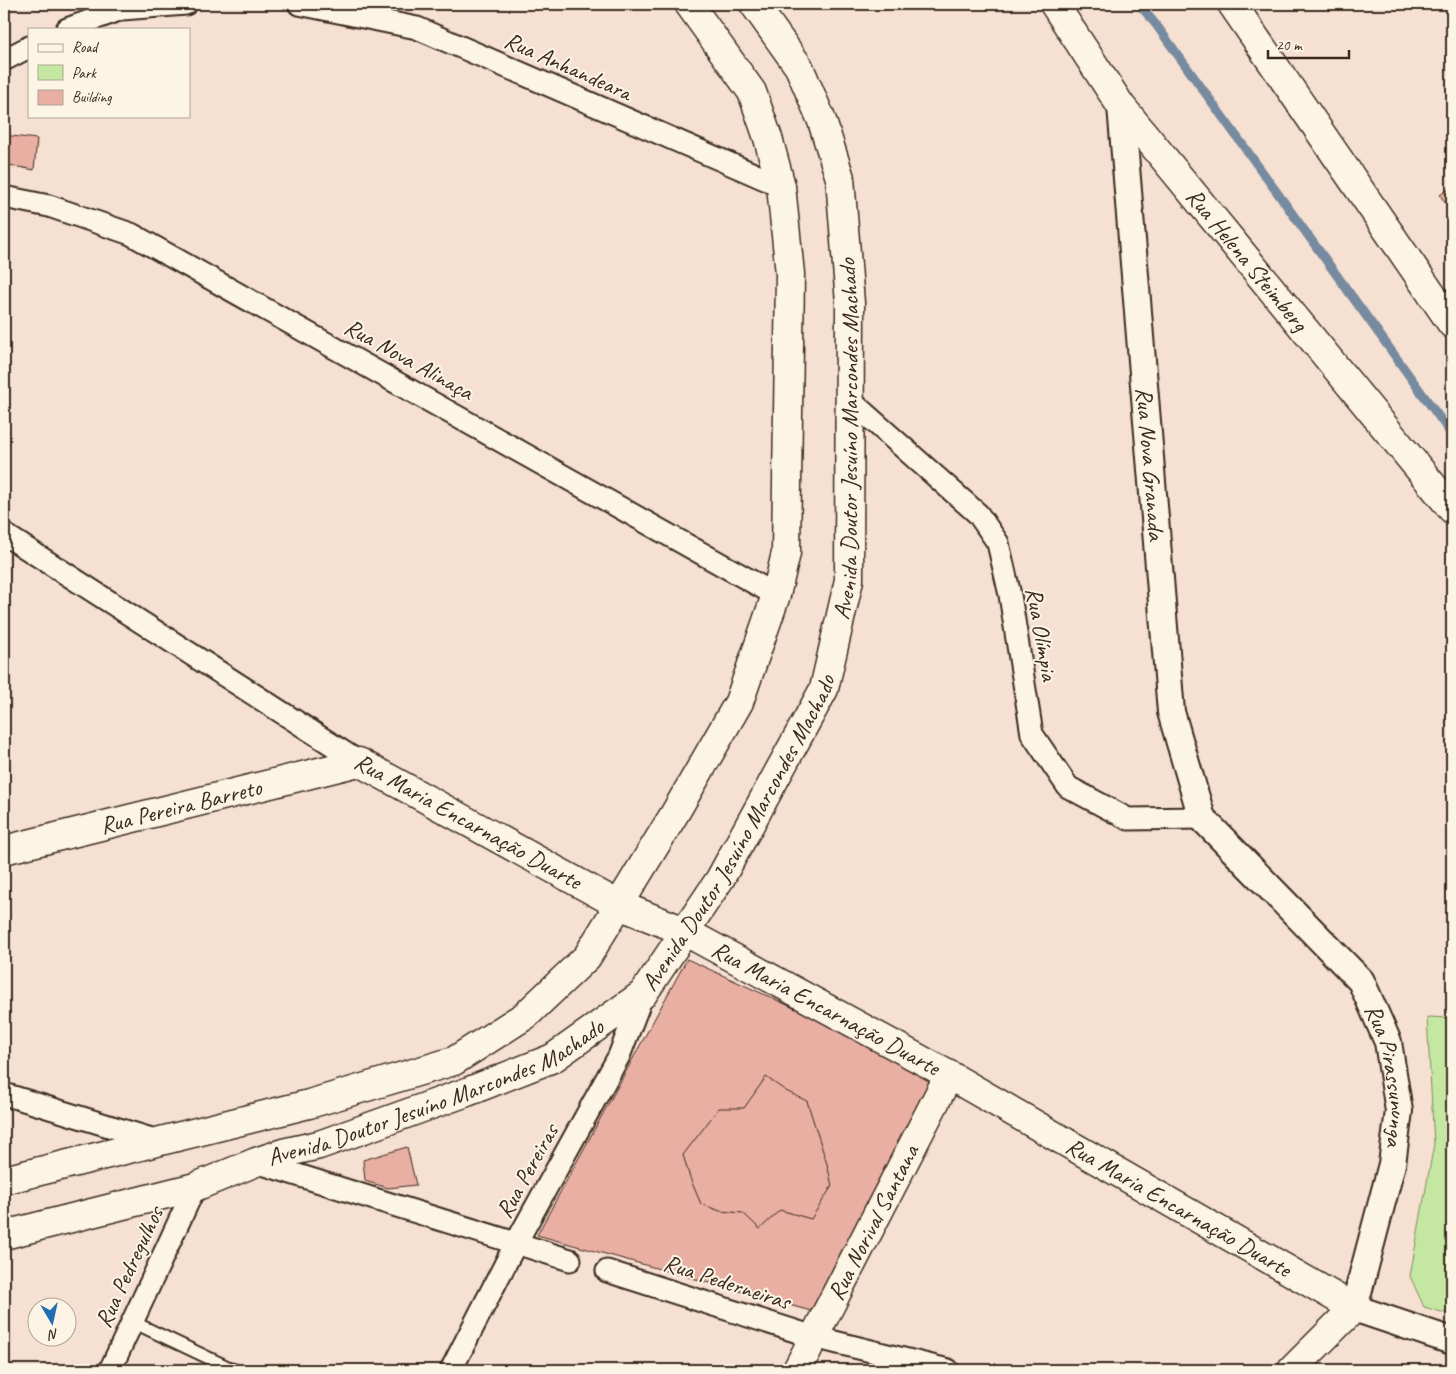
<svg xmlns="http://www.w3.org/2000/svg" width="1456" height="1374" viewBox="0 0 1456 1374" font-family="Caveat,sans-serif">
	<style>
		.green { fill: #c4e8a1; stroke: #808960 }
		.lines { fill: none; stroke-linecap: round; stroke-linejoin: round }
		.stream { stroke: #768aa0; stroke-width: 9 }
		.building { fill: #e9afa3; stroke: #3b2a1e }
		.service-casing { stroke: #3b2a1e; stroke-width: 15 }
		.minor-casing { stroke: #3b2a1e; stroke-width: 25 }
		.tertiary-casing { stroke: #3b2a1e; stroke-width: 30 }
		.secondary-casing { stroke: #3b2a1e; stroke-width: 31 }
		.primary-casing { stroke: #3b2a1e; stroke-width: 31 }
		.service { stroke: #fcf5e5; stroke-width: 11 }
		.minor { stroke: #fcf5e5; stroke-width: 21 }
		.tertiary { stroke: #fcf5e5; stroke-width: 26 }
		.secondary { stroke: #fcf5e5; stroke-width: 28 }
		.primary { stroke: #fcf5e5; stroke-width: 28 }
		.labels { text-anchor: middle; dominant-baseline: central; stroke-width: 4; stroke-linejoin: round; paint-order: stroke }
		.street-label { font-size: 24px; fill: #3b2a1e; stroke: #fcf5e5 }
	</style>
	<rect width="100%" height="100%" fill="#f6e0d1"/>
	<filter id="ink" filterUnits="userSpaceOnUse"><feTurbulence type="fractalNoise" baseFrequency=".02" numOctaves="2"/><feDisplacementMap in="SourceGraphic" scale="10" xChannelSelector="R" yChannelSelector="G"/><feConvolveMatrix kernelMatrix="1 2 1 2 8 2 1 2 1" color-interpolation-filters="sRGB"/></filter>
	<g filter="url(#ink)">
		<!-- green -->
		<path class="green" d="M1427,1017L1452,1018V1315L1424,1307L1410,1276L1434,1144Z"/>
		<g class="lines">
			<!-- stream -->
			<path class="stream" d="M1139,4L1157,26L1452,435"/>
		</g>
		<!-- building -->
		<g class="building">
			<path d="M4,135L37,139L34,170L9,165L4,161Z"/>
			<path d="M1452,187V213L1440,195Z"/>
			<path d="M687,959L944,1077L818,1313L537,1235Z"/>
			<path d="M766,1077L786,1091L807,1101L827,1164L832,1186L811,1219L780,1210L760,1229L743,1213L720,1211L701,1204L690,1178L683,1155L719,1108H744Z"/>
			<path d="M407,1147L416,1185L388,1188L365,1181L363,1160Z"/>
		</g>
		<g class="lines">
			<defs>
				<path id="service" d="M133,1322L234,1370"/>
				<g id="minor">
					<path d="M299,4L417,28L781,186"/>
					<path d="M67,29L122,9L186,4"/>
					<path d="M4,60L29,47"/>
					<path d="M4,197L49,206L131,234L776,595"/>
					<path d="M851,401L978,514L998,543L1010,595L1032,734L1068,787L1128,819L1202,818"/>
					<path d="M4,534L359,762"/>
					<path d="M4,1094L158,1141"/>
					<path d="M256,1162L570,1260"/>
					<path d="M607,1271L814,1337L948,1370"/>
					<path d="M110,1370L195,1187"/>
					<path d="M451,1370L516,1243L619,1056L643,994"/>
				</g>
				<g id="tertiary">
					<path id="s1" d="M1121,106L1171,712L1202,818L1361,981L1388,1042L1399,1111L1392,1164L1354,1308L1452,1341"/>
				</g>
				<g id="secondary">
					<path id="s2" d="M1054,4L1121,106L1452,509"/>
					<path d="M1232,4L1452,324"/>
					<path id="s3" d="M4,850L359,762L619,905L684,931L949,1075L1354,1308L1292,1370"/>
					<path id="s4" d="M797,1370L949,1075"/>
				</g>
				<g id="primary">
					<path d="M4,1180L309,1104L454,1061L526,1015L587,957L675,813L739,702L776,595L786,553L790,274L781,186L768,138L752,92L689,4"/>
					<path id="s5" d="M4,1235L195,1187L256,1162L283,1153L319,1145L467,1092L553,1058L643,994L720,879L824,689L849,580L850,303L840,178L822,121L799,67L754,4"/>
				</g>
			</defs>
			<!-- service casing -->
			<use href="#service" class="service-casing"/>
			<!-- minor casing -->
			<use href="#minor" class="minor-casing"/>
			<!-- tertiary casing -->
			<use href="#tertiary" class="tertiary-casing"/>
			<!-- secondary casing -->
			<use href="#secondary" class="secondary-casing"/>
			<!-- primary casing -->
			<use href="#primary" class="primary-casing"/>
			<!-- service -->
			<use href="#service" class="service"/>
			<!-- minor -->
			<use href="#minor" class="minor"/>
			<!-- tertiary -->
			<use href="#tertiary" class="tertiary"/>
			<!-- secondary -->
			<use href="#secondary" class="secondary"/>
			<!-- primary -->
			<use href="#primary" class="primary"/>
		</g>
	</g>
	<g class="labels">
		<!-- street labels -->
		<g class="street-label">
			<text transform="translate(568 66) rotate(24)">Rua Anhandeara</text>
			<text stroke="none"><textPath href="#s2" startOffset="321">Rua Helena Steimberg</textPath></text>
			<text transform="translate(409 359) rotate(29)">Rua Nova Alinaça</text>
			<text stroke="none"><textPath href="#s5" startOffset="1296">Avenida Doutor Jesuíno Marcondes Machado</textPath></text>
			<text stroke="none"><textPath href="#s1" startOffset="359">Rua Nova Granada</textPath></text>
			<text transform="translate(1042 634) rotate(80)">Rua Olímpia</text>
			<text stroke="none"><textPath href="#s3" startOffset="182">Rua Pereira Barreto</textPath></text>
			<text transform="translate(468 821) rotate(29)">Rua Maria Encarnação Duarte</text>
			<text stroke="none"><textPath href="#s5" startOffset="876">Avenida Doutor Jesuíno Marcondes Machado</textPath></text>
			<text stroke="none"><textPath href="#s3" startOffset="894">Rua Maria Encarnação Duarte</textPath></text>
			<text stroke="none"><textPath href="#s1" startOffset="1046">Rua Pirassununga</textPath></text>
			<text stroke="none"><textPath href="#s5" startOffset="456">Avenida Doutor Jesuíno Marcondes Machado</textPath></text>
			<text transform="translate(527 1171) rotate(-61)">Rua Pereiras</text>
			<text stroke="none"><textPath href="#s3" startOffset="1299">Rua Maria Encarnação Duarte</textPath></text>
			<text stroke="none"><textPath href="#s4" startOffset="166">Rua Norival Santana</textPath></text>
			<text transform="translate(129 1267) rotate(-65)">Rua Pedregulhos</text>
			<text transform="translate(727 1282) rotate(18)">Rua Pederneiras</text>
		</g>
	</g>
	<!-- margin -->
	<rect width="1456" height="1374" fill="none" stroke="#fcf5e5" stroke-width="20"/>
	<rect x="10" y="10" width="1436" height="1354" fill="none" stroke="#3b2a1e" stroke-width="2" filter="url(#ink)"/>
	<!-- legend -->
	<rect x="28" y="28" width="162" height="90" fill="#fcf5e5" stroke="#afa495"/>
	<rect x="38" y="44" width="25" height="8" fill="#fcf5e5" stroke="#afa495"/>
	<text x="72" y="52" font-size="15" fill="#3b2a1e">Road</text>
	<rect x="38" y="65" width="25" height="15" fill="#c4e8a1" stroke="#afa495"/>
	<text x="72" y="78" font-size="15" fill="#3b2a1e">Park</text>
	<rect x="38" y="90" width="25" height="15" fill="#e9afa3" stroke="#afa495"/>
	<text x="72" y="102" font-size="15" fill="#3b2a1e">Building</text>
	<!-- north arrow -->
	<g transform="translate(52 1322) rotate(171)"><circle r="24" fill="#fcf5e5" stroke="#afa495"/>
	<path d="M0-4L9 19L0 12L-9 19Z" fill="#1f6fb2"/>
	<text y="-8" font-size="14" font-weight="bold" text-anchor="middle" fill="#3b2a1e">N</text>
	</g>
	<!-- scale -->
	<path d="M1268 50v8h81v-8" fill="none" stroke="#3b2a1e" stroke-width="2.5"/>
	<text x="1276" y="50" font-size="15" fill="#3b2a1e" stroke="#fcf5e5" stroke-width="4" paint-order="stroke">20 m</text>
</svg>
